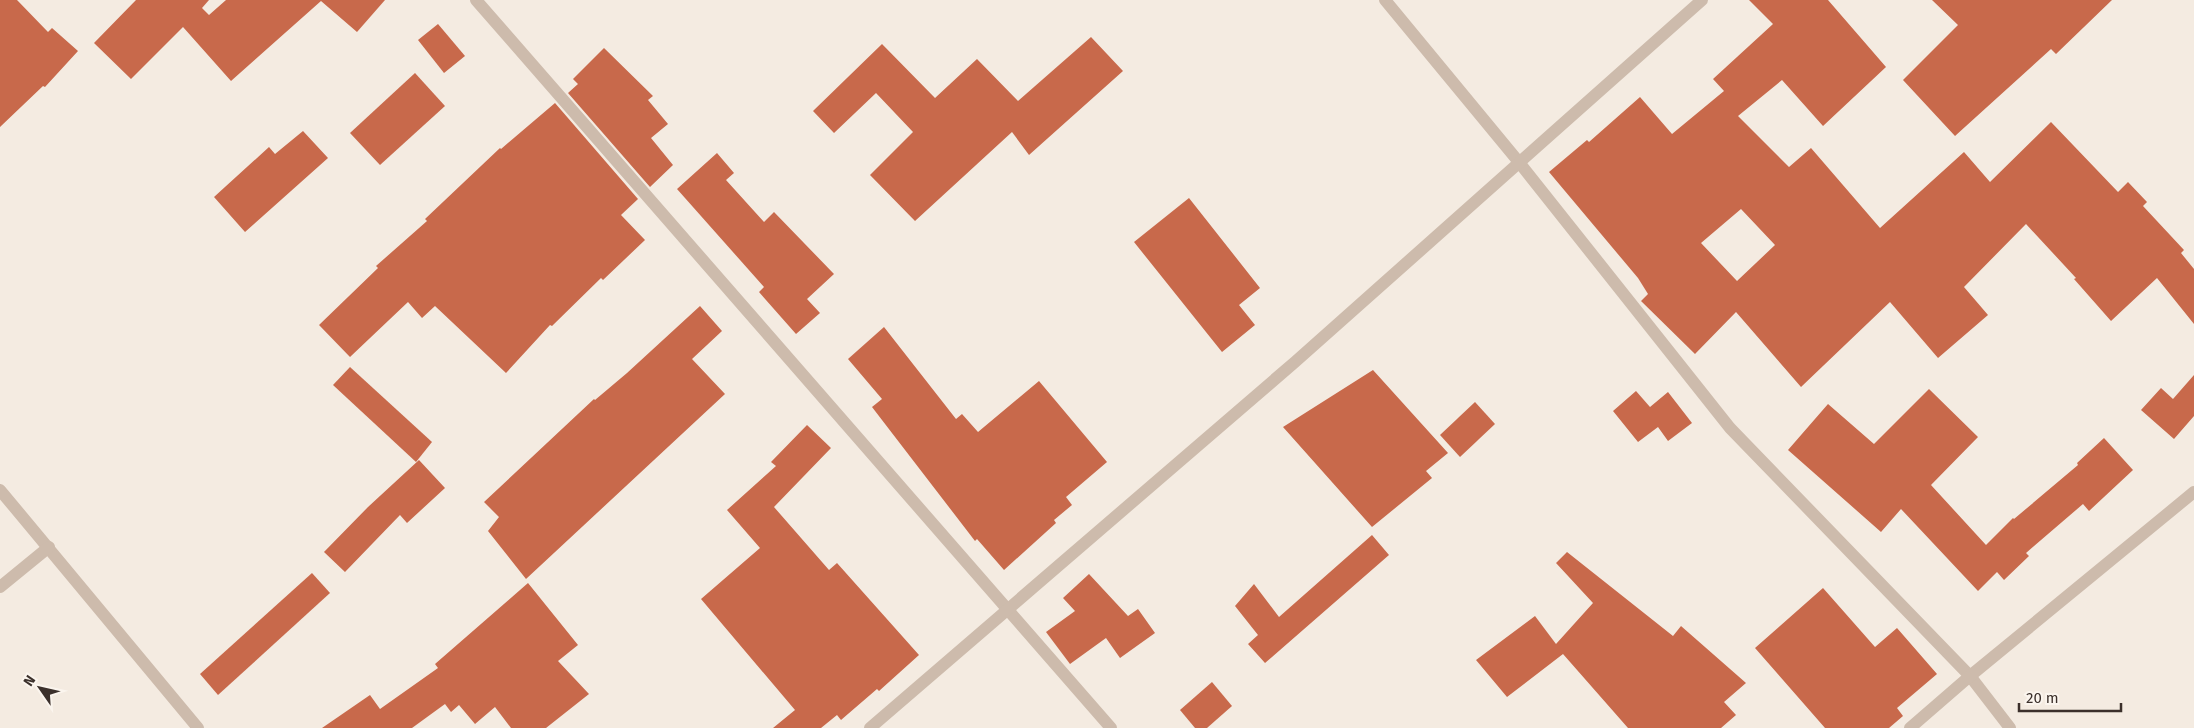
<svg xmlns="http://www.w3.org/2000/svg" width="2194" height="728" viewBox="0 0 2194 728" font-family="'Fira Sans',sans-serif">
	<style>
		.building { fill: #c8694b; fill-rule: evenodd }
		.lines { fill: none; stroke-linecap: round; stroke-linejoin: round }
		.minor { stroke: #cdbbac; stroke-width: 12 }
	</style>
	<rect width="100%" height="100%" fill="#f4ebe1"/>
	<!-- building -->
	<g class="building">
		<path d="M0,0H17L48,32L52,28L78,51L45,87L43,86L0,127Z"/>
		<path d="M136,0H209L202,8L209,15L226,0H385L357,32L321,1L231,81L183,27L131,79L94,43Z"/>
		<path d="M1749,0H1828L1886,67L1823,126L1782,80L1738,116L1789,167L1811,148L1880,228L1964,152L1990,182L2051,122L2118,192L2128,182L2147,202L2143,206L2184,250L2181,253L2194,269V324L2157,278L2111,321L2074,279L2076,278L2026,224L1964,287L1988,315L1938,358L1890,302L1801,387L1736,312L1695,354L1641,301L1648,294L1638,278L1549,172L1587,140L1589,142L1640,97L1672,134L1724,91L1713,79L1773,24ZM1741,209L1775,245L1737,281L1701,243Z"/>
		<path d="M1932,0H2112L2056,54L2051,49L1955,136L1903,80L1958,25Z"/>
		<path d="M438,24L465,56L444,73L418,40Z"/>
		<path d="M1091,37L1123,71L1029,155L1012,132L915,221L870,175L913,132L876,93L834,133L813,111L882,44L935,98L977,59L1018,101Z"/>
		<path d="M604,48L653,96L648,100L668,124L651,138L673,165L650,187L568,93L578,84L573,79Z"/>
		<path d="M415,73L445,106L380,165L350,133Z"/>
		<path d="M555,103L638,199L621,215L645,240L603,280L601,278L552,326L550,325L506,373L435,306L422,318L408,302L350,357L319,325L378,268L376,266L427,221L425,219L500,148L501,149Z"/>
		<path d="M303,131L328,158L245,232L214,197L269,147L275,154Z"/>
		<path d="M717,153L734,173L726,180L764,222L774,212L834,274L807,299L820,313L796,334L759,292L764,287L677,189Z"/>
		<path d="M1189,198L1260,288L1239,305L1255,325L1222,352L1134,242Z"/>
		<path d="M700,306L722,331L692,359L725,394L526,579L488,531L499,517L484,502L594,399L595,400L627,373Z"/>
		<path d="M884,327L956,419L962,414L978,432L1039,381L1107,462L1066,497L1072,505L1054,520L1056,523L1004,570L977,539L975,541L872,407L882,399L848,359Z"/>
		<path d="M350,367L432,442L416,462L333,385Z"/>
		<path d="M1373,370L1448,453L1426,471L1432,478L1372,527L1283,427Z"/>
		<path d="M2194,375V416L2174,439L2141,410L2161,388L2173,399Z"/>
		<path d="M1929,389L1978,437L1931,485L1986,545L2013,518L2014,519L2078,465L2077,463L2104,438L2133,470L2089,511L2083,504L2026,553L2029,556L2004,580L1997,572L1978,591L1901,509L1881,532L1788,450L1828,404L1874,444Z"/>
		<path d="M1636,391L1650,407L1668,392L1692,423L1668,441L1658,427L1638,442L1613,411Z"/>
		<path d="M1475,402L1495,424L1460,457L1440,435Z"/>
		<path d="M807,425L831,448L774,507L829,570L837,563L919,655L879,691L877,689L841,720L837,715L821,728H773L795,710L701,599L760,548L727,510L776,466L771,462Z"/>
		<path d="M419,460L445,488L407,523L400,515L345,572L324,552L368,507Z"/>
		<path d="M1372,535L1389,555L1265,663L1248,644L1258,635L1235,606L1254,584L1279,617Z"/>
		<path d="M1567,552L1673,636L1681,626L1746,683L1724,702L1736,715L1721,728H1628L1563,654L1507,697L1476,660L1535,616L1556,644L1593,603L1556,563Z"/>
		<path d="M312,573L330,593L218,695L200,674Z"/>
		<path d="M1089,574L1128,616L1138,609L1155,633L1120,658L1106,638L1070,664L1046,632L1075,611L1063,598Z"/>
		<path d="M528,583L578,645L558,661L589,694L546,728H511L495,707L475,724L459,705L451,712L445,704L412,728H322L370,695L380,709L438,668L435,664Z"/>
		<path d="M1823,588L1875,647L1897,628L1937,674L1897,708L1903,716L1889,728H1825L1755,648Z"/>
		<path d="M1212,682L1232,706L1207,728H1195L1180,710Z"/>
	</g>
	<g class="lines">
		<!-- minor -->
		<g class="minor">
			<path d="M476,0L1111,728"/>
			<path d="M1385,0L1518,161L1730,428L1970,676L2010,728"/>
			<path d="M0,490L198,728"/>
			<path d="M0,587L49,547"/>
			<path d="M870,728L1295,362L1702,0"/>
			<path d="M1910,728L1970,676L2194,492"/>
		</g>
	</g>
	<!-- north arrow -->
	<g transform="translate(40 688) rotate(304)" stroke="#fbf5ee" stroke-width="4" paint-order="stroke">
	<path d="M0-4L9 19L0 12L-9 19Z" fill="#3b302b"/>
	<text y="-8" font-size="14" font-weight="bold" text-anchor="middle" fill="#3b302b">N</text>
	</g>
	<!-- scale -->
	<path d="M2019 703v8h102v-8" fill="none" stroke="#3b302b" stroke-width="2.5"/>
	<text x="2026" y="703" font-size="15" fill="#3b302b" stroke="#fbf5ee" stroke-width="4" paint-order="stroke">20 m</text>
</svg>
